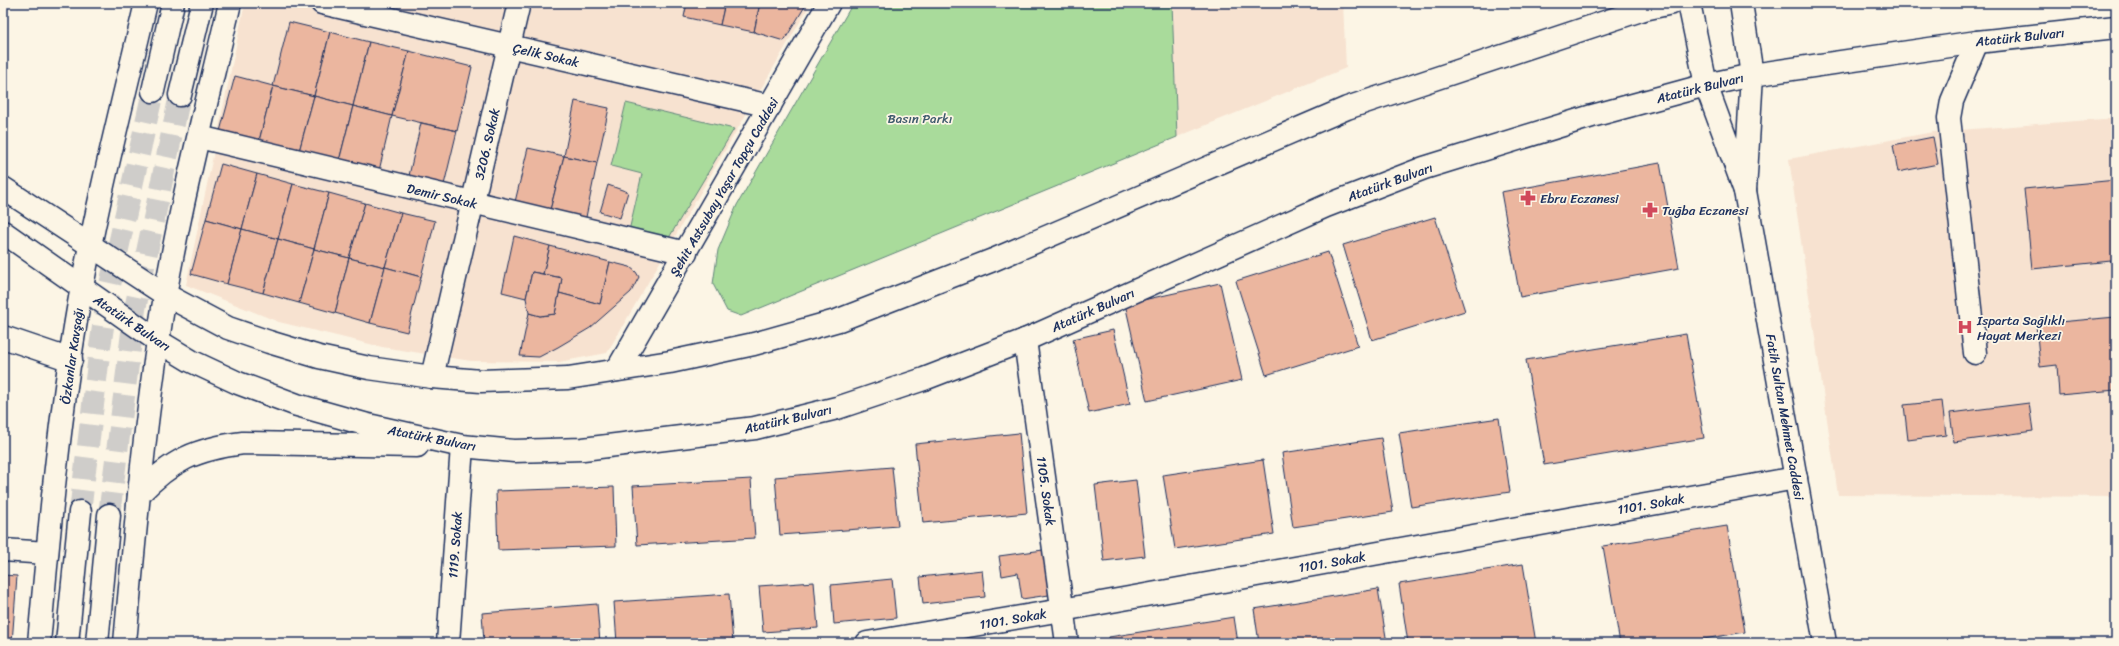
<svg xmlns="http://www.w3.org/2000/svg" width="2119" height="646" viewBox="0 0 2119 646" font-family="Sriracha,sans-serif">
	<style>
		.built { fill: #f7e2d0 }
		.green { fill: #a9db9b; stroke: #62857c }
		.building { fill: #ebb69f; stroke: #1b2f5e }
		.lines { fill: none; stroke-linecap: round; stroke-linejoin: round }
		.major-tunnel { stroke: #cfcdca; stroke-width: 22; stroke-dasharray: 22 11; stroke-linecap: butt }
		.minor-casing { stroke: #1b2f5e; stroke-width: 25 }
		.major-casing { stroke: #1b2f5e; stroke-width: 25 }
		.minor { stroke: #fcf5e5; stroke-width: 22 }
		.major { stroke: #fcf5e5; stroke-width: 22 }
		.labels { text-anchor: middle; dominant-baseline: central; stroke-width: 3.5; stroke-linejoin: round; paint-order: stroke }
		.street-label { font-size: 13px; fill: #1b2f5e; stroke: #fcf5e5 }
		.park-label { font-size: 13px; fill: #3e5a6d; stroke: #fcf5e5 }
		.poi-label { font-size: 13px; fill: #1b2f5e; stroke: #fcf5e5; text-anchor: start }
	</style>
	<rect width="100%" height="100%" fill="#fcf5e5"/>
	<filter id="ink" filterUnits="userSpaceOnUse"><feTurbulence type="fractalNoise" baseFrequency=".025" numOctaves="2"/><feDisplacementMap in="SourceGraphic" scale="8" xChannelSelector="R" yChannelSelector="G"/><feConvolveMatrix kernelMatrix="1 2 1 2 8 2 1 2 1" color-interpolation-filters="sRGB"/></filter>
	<g filter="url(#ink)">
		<!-- built -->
		<g class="built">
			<path d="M245,3H811L607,353L559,362L471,361L382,347L279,322L186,285Z"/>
			<path d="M1172,3H1343L1346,68L1177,137Z"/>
			<path d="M2116,118V497L1838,495L1789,159L1933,132Z"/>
		</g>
		<!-- green -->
		<g class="green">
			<path d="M853,3H1172L1177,137L741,316L727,311L713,284L718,250L737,205Z"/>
			<path d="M626,103L734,129L667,241L629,231L642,174L611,166Z"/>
		</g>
		<!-- building -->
		<g class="building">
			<path d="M629,3H649L648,7Z"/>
			<path d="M687,3H725L720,25L684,17Z"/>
			<path d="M725,3H760L754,32L720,25Z"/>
			<path d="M760,3H807L784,41L754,32Z"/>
			<path d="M289,22L330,32L314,96L273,86Z"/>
			<path d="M330,32L369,42L353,106L314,96Z"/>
			<path d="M369,42L409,51L392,116L353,106Z"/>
			<path d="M409,51L472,67L457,131L392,116Z"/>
			<path d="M235,76L273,86L258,145L219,135Z"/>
			<path d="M273,86L314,96L298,155L258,145Z"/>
			<path d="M314,96L353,106L338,165L298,155Z"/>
			<path d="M575,101L609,108L597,163L564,156Z"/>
			<path d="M353,106L392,116L378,175L338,165Z"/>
			<path d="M421,123L457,131L443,189L408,180Z"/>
			<path d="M1933,137L1938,164L1898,172L1893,145Z"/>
			<path d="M528,148L564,156L549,214L514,206Z"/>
			<path d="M564,156L597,163L585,222L549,214Z"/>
			<path d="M1660,163L1679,268L1520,297L1501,192Z"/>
			<path d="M221,164L257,174L242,229L206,219Z"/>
			<path d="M257,174L293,184L278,239L242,229Z"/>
			<path d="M2116,180V309L2111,261L2032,269L2024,189Z"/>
			<path d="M293,184L329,193L314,249L278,239Z"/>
			<path d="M608,185L628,192L620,218L600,212Z"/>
			<path d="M329,193L365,203L349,258L314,249Z"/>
			<path d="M365,203L401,213L385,267L349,258Z"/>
			<path d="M401,213L435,221L421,277L385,267Z"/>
			<path d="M1435,217L1465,311L1372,340L1343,245Z"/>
			<path d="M206,219L242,229L227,284L191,274Z"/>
			<path d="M242,229L278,239L263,293L227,284Z"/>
			<path d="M514,236L550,246L543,274L532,272L526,298L502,292Z"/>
			<path d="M278,239L314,249L299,303L263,293Z"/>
			<path d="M550,246L610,262L600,304L559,293L562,278L543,274Z"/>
			<path d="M314,249L349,258L335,313L299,303Z"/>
			<path d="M1328,252L1358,346L1266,375L1236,281Z"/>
			<path d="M349,258L385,267L370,323L335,313Z"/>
			<path d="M610,262L630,267L636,272L639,277L631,292L590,328L558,347L539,357L520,356L529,313L540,316L555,314L559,293L600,304Z"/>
			<path d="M385,267L421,277L407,332L370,323Z"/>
			<path d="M532,272L562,278L555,314L540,316L529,313L526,298Z"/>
			<path d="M1220,283L1242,380L1147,401L1125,304Z"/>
			<path d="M2116,317V390L2059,395L2057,365L2040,367L2036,324Z"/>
			<path d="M1113,330L1130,404L1089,413L1073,339Z"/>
			<path d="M1686,334L1704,438L1544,465L1526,360Z"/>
			<path d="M1942,401L1946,435L1908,440L1904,405Z"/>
			<path d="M2029,403L2033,431L1954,442L1950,413Z"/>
			<path d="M1499,418L1510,492L1411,507L1399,433Z"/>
			<path d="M1019,433L1027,513L923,523L915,444Z"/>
			<path d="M1381,438L1393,512L1293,527L1282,453Z"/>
			<path d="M1263,460L1274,534L1175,549L1163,475Z"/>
			<path d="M892,467L898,526L780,535L775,477Z"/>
			<path d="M751,479L755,538L637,545L633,486Z"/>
			<path d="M1136,480L1145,556L1104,561L1095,485Z"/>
			<path d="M614,487L616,546L498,550L496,491Z"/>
			<path d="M1727,526L1745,632L1680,643H1620L1603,546Z"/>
			<path d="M1043,550L1049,595L1022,599L1018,573L1002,576L999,556Z"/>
			<path d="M1523,564L1536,643H1408L1399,584Z"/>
			<path d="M982,570L985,597L923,604L920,577Z"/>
			<path d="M3,575L17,576L12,643H3Z"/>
			<path d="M892,579L896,618L834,624L831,585Z"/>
			<path d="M814,582L818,628L763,632L759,586Z"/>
			<path d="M1378,589L1387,643H1259L1254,609Z"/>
			<path d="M729,594L733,643H617L614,602Z"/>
			<path d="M597,604L600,643H484L482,613Z"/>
			<path d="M1234,617L1238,643H1110L1109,637Z"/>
			<path d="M1057,639L1058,643H1030Z"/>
		</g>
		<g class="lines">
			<!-- major-tunnel -->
			<g class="major-tunnel">
				<path d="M80,512L100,347L108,294L153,91"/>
				<path d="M109,515L135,309L180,95"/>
			</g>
			<defs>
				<g id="minor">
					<path d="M322,3L770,106"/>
					<path d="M1689,3L1706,85L1745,191L1752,75L1741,3"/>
					<path d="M199,137L686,253"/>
					<path d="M1745,191L1825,643"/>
					<path d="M3,337L71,360"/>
					<path d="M1025,340L1067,643"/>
					<path d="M1975,353L1949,118L1952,101L1977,42"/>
					<path d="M617,370L829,3"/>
					<path d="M432,377L519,3"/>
					<path d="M3,550L47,553"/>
					<path d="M448,643L462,446"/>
					<path d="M867,643L1062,610L1796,478"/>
				</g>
				<g id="major">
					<path d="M153,91L173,3"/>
					<path d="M180,95L202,3"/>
					<path d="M3,188L166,295L228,328L269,342L319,357L369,368L432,377L481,381L568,378L670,362L754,344L839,320L993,260L1347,108L1644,9L1672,3"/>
					<path d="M3,232L158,341L191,361L238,383L297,405L368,425L462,446L514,451L583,449L755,428L837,408L924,379L1025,340L1326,206L1424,168L1592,116L1706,85L1752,75L1977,42L2116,27"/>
					<path d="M139,494C172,460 196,449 243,443L417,446"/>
					<path d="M39,643C49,532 59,419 78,309C96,206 122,105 146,3"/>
					<path d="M67,643L80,512"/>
					<path d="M97,643L109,515"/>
					<path d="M125,643C134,542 143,441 158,341C174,227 204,115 230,3"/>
				</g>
			</defs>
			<!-- minor casing -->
			<use href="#minor" class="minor-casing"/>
			<!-- major casing -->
			<use href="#major" class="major-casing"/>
			<!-- minor -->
			<use href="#minor" class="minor"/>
			<!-- major -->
			<use href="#major" class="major"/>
		</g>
	</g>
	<!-- icons -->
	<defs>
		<symbol id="pharmacy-bare" viewBox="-9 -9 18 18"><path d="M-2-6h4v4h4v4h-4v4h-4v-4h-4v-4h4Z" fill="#d1495b" stroke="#fcf5e5" stroke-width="2.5" paint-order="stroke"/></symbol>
		<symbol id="hospital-bare" viewBox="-9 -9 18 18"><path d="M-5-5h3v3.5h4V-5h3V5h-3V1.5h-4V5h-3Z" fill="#d1495b" stroke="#fcf5e5" stroke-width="2.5" paint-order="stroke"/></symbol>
	</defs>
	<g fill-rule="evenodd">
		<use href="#pharmacy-bare" x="1517" y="187" width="22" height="22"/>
		<use href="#pharmacy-bare" x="1639" y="199" width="22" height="22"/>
		<use href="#hospital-bare" x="1954" y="316" width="22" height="22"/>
	</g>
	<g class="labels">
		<!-- street labels -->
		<g class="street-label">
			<text transform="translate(2020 37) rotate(-6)">Atatürk Bulvarı</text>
			<text transform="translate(546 55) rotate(13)">Çelik Sokak</text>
			<text transform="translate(1700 88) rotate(-14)">Atatürk Bulvarı</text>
			<text transform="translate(487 144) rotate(-77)">3206. Sokak</text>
			<text transform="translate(1390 182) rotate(-20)">Atatürk Bulvarı</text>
			<text transform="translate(724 187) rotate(-60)">Şehit Astsubay Yaşar Topçu Caddesi</text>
			<text transform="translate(442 196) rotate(13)">Demir Sokak</text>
			<text transform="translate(1093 310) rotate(-24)">Atatürk Bulvarı</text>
			<text transform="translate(132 323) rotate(34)">Atatürk Bulvarı</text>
			<text transform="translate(72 356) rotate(-82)">Özkanlar Kavşağı</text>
			<text transform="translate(1785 417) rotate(80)">Fatih Sultan Mehmet Caddesi</text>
			<text transform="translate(788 419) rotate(-13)">Atatürk Bulvarı</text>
			<text transform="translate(432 438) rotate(11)">Atatürk Bulvarı</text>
			<text transform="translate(1046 491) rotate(82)">1105. Sokak</text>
			<text transform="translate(1651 504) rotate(-10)">1101. Sokak</text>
			<text transform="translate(455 545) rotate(-86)">1119. Sokak</text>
			<text transform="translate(1332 562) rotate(-10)">1101. Sokak</text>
			<text transform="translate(1013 619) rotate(-10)">1101. Sokak</text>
		</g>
		<!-- park labels -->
		<g class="park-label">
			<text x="920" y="118">Basın Parkı</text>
		</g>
		<!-- poi labels -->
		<g class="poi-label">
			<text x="1540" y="198">Ebru Eczanesi</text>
			<text x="1662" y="210">Tuğba Eczanesi</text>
			<text x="1977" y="320">Isparta Sağlıklı<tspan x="1977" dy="15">Hayat Merkezi</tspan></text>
		</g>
	</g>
	<!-- margin -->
	<rect width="2119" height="646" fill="none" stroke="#fcf5e5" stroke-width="16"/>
	<rect x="8" y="8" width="2103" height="630" fill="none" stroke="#1b2f5e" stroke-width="1.5" filter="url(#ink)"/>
</svg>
